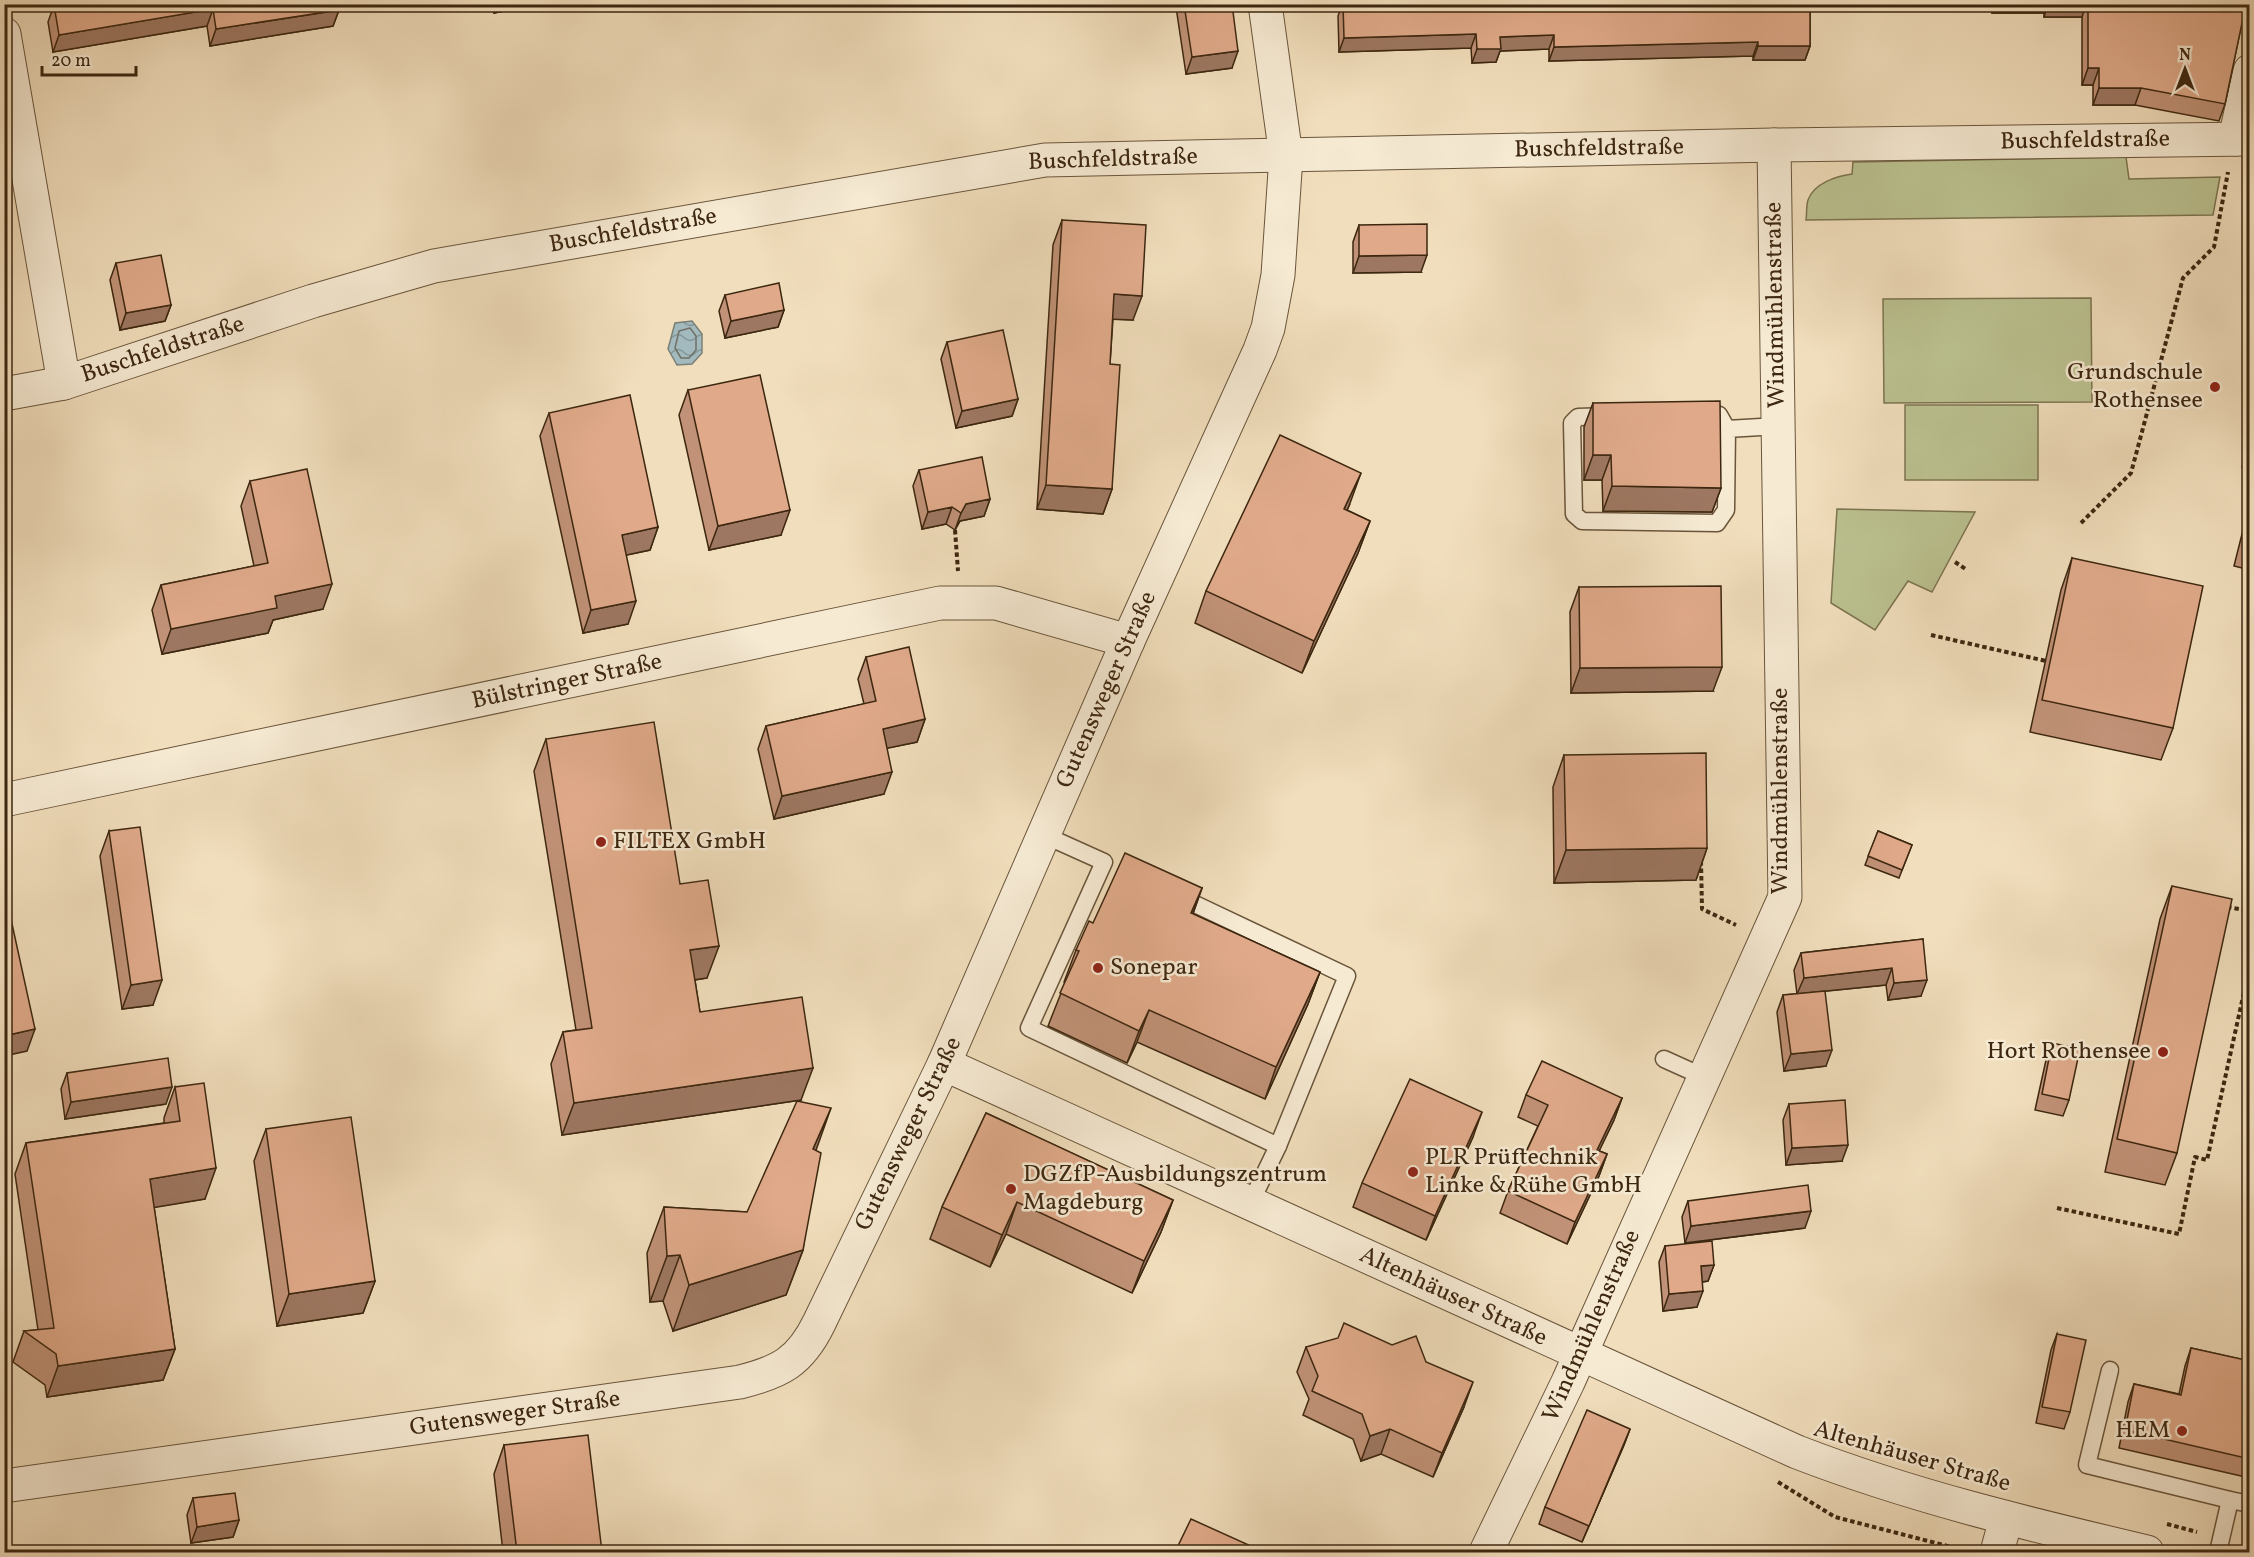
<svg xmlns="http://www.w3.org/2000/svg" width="2254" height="1557" viewBox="0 0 2254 1557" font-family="Vollkorn,serif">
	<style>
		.grass { fill: #bbc190; stroke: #7c7450; stroke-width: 1.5 }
		.water { fill: url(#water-waves); stroke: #7a7f78; stroke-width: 1.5 }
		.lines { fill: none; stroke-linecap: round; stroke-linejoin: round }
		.shore { stroke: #707066; stroke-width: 1.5 }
		.lane-casing { stroke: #6a553b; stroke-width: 19 }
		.street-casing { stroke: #6a553b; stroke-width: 35 }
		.path { stroke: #3d2710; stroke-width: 4; stroke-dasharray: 4.5 3; stroke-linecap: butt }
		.lane { stroke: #f6ead3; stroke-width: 16 }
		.street { stroke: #f6ead3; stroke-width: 33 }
		.wall { fill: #c19277; stroke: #3d2710; stroke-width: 1.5 }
		.shaded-wall { fill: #9d7761; stroke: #3d2710; stroke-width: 1.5 }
		.building { fill: #e0aa8a; stroke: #3d2710; stroke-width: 1.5 }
		.poi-dot { fill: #8f2418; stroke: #f6ead3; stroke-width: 2 }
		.labels { text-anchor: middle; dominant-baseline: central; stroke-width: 5; stroke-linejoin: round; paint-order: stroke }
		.street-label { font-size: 24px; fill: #3d2710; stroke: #f6ead3 }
		.poi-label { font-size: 24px; fill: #3d2710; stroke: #f6ead3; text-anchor: start }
	</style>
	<defs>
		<pattern id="water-waves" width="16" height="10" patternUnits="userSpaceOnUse" patternTransform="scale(1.5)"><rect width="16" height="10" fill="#a2b9bd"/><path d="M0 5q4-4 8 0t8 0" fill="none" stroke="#859698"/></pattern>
	</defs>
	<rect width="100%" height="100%" fill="#f1debc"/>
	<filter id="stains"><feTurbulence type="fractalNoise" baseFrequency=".00333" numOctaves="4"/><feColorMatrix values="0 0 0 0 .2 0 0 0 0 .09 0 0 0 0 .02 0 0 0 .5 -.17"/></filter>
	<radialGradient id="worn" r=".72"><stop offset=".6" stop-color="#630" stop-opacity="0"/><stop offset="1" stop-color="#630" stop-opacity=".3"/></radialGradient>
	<!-- grass -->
	<g class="grass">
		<path d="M2126,157L2129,179L2220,177L2213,215L1806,220C1807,214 1806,206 1808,200C1814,183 1837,176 1852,174L1853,162Z"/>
		<path d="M2091,298L2092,402L1884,403L1883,299Z"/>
		<rect x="1905" y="405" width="133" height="75"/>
		<path d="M1837,509L1975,512L1932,592L1908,581L1875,630L1831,603Z"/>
	</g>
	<!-- water -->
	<path class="water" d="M692,321L702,334V353L692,364L677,365L668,349L675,323Z"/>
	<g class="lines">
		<!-- shore -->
		<path class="shore" d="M690,328L696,336V350L689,358H681L675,348L679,331Z"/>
		<defs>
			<g id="lane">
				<path d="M1699,415H1719L1727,429"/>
				<path d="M1610,416L1578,417L1572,423L1574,514L1582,521L1717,523L1726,510L1727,429L1778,426"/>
				<path d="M1044,835L1104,862L1029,1028L1278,1146L1250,1204"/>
				<path d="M1178,896L1347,976L1278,1146"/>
				<path d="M1664,1059L1704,1077"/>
				<path d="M2110,1370L2087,1465L2230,1500"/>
				<path d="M2218,1552L2230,1500L2250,1504"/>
			</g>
			<g id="street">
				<path d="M4,34L64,383"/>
				<path d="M2235,139L2250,71"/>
				<path d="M4,394L64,383L313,301L434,266L1045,160L1774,145L2250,139"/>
				<path d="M4,800L940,603H996L1128,641"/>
				<path d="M944,1064L1797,1452C1911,1496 2028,1524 2147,1552"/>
				<path d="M4,1486L740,1382C780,1372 800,1362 819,1323L944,1064L1128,641L1260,350L1268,328L1278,275L1286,156L1265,4"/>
				<path d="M1486,1552L1568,1382L1785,897L1774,145"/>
				<path d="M1997,1552L2006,1519"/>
			</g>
		</defs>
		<!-- lane casing -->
		<use href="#lane" class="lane-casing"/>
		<!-- street casing -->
		<use href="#street" class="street-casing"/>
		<!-- path -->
		<g class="path">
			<path d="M2081,523L2131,473L2183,278L2214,247L2228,172"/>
			<path d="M955,530L958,571"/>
			<path d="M1955,562L1967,570"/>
			<path d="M1931,635L2046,661"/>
			<path d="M1701,861L1702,909L1736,925"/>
			<path d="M2227,907L2250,911"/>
			<path d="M2057,1208L2179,1234L2195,1157L2207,1160L2250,965"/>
			<path d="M1778,1482L1835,1517L1967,1551"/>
			<path d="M2167,1524L2197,1532"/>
		</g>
		<!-- lane -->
		<use href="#lane" class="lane"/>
		<!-- street -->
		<use href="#street" class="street"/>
	</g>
	<!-- wall -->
	<g class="wall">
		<path d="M492,4H519L518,8L494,13Z"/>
		<path d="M1177,4H1232V68L1186,74L1176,7Z"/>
		<path d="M1342,4H1810V46L1805,60H1753V56L1549,61V49L1500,51L1496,62L1472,63L1471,48L1339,52L1338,16Z"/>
		<path d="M1992,4H2246L2225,104L2219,121L2135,105H2093V85H2082V17H2044V13H1992Z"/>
		<path d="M54,5L339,10L333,26L210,46L207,26L53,52L48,22Z"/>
		<path d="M1062,220L1133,320L1113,319L1110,364L1112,489L1103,514L1037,509L1053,245Z"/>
		<path d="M1359,225L1421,272L1353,273V242Z"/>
		<path d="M116,263L171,305L165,321L120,330L110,280Z"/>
		<path d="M725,295L784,310L778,327L725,338L719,311Z"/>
		<path d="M947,342L1018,399L1012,416L956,428L941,359Z"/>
		<path d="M688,390L781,535L709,550L679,415Z"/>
		<path d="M1593,403L1721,488L1712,512L1603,511L1602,480H1584V427Z"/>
		<path d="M549,413L658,527L650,550L626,555L628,624L583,633L540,436Z"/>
		<path d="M2250,437V469L2242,467Z"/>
		<path d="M919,470L990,499L984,516L960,521L955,530L946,524L922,529L913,486Z"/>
		<path d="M250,481L323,609L273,620L268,633L162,654L152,610L161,585L254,566L241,506Z"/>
		<path d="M2250,502V570L2234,566Z"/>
		<path d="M1349,506L1347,510L1370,521L1358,553L1302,673L1195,623L1206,591Z"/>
		<path d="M2072,558L2173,728L2161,760L2030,732L2061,590Z"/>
		<path d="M1579,587L1713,691L1571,693L1570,612Z"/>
		<path d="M866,657L925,719L917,742L887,748L884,794L774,819L758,749L766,726L864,704L858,679Z"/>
		<path d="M546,739L680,884L707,978L695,980L700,1012L801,1100L562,1135L551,1064L563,1032L576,1030L534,771Z"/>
		<path d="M1564,755L1707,848L1696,880L1554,883L1553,787Z"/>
		<path d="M109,831L153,1005L122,1009L100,856Z"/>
		<path d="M1878,831L1912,845L1899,878L1865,865Z"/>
		<path d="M2172,886L2177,1153L2165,1185L2105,1172L2160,919Z"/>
		<path d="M1202,888L1193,914L1320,972L1308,1004L1265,1099L1137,1042L1127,1063L1048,1026L1065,983L1064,982L1076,950L1093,923Z"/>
		<path d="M1923,939L1921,996L1888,1000L1886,985L1825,991L1826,1066L1784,1071L1777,1012L1783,995L1797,994L1794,970L1801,953Z"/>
		<path d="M2052,1043L2069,1100L2063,1116L2035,1110L2046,1060Z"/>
		<path d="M67,1073L166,1104L65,1119L61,1089Z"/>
		<path d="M175,1087L205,1199L154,1207L175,1349L163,1380L47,1397L45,1385L13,1362L24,1331L38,1330L15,1174L26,1143L164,1123V1118Z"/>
		<path d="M1526,1095L1622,1098L1614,1120L1599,1151L1607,1154L1599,1176L1567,1244L1500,1213L1508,1191L1538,1126L1518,1117Z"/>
		<path d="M1789,1104L1842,1161L1786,1165L1783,1120Z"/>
		<path d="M986,1113L1173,1200L1161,1232L1132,1293L1006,1234L990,1267L930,1239L942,1207Z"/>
		<path d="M266,1129L375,1281L363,1313L277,1326L254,1161Z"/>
		<path d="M1473,1137L1426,1240L1353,1207L1362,1183Z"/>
		<path d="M816,1151L803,1250L786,1295L673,1331L663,1301L650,1302L647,1253L664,1207L747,1212Z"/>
		<path d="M1688,1201L1805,1228L1685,1243L1682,1217Z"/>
		<path d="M1665,1246L1714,1265L1708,1281L1702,1282L1697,1307L1663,1311L1659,1262Z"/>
		<path d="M2057,1334L2070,1412L2064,1429L2036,1423L2051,1350Z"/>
		<path d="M1306,1347L1426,1362L1464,1407L1433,1477L1381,1454L1361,1461L1353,1439L1303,1415L1309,1399L1297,1372Z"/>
		<path d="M2191,1348L2250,1361V1478L2119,1448L2128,1402L2134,1384L2179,1394L2185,1366Z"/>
		<path d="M1630,1429L1624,1445L1582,1542L1539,1524L1545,1507Z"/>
		<path d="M504,1445L602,1552H503L494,1474Z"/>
		<path d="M193,1498L239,1520L233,1537L191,1543L187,1515Z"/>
	</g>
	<!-- shaded-wall -->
	<g class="shaded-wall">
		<path d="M389,4H403L388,8Z"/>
		<path d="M497,4H519L518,8L494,13Z"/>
		<path d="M1995,4H2047L2044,13H1992Z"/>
		<path d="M2048,4H2086L2082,17H2044Z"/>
		<path d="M213,9L207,26L53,52L59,35Z"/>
		<path d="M339,10L333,26L210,46L216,29Z"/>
		<path d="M1476,34L1471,48L1339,52L1344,38Z"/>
		<path d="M1554,35L1549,49L1500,51L1496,62L1472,63L1477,49L1500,37Z"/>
		<path d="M1758,42L1753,56L1549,61L1554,47Z"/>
		<path d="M1758,46H1810L1805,60H1753Z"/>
		<path d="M1238,51L1232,68L1186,74L1192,57Z"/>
		<path d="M2088,68H2099L2093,85H2082Z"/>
		<path d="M2099,88H2141L2135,105H2093Z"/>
		<path d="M8,241L4,252V242Z"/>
		<path d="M1427,255L1421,272L1353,273L1359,256Z"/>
		<path d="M1114,294L1142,296L1133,320L1105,319Z"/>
		<path d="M171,305L165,321L120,330L126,313Z"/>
		<path d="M784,310L778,327L725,338L731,321Z"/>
		<path d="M1018,399L1012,416L956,428L962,411Z"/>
		<path d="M1593,455H1611L1602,480H1584Z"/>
		<path d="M1361,473L1349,506L1332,541L1344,509Z"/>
		<path d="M1046,485L1112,489L1103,514L1037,509Z"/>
		<path d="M1612,486L1721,488L1712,512L1603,511Z"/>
		<path d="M990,499L984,516L960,521L955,530L961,513L966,504Z"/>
		<path d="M952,507L946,524L922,529L928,512Z"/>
		<path d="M790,510L781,535L709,550L718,526Z"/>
		<path d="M1370,521L1358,553L1302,673L1314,641Z"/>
		<path d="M658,527L650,550L613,558L622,535Z"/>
		<path d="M332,584L323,609L273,620L268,633L162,654L171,629L275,596Z"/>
		<path d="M636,601L628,624L583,633L591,610Z"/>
		<path d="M1722,667L1713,691L1571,693L1580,668Z"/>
		<path d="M925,719L917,742L874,751L883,729Z"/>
		<path d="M892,772L884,794L774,819L782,796Z"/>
		<path d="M1707,848L1696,880L1554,883L1566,850Z"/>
		<path d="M1202,888L1190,921L1191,913Z"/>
		<path d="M719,946L707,978L679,982L690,950Z"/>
		<path d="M1892,968L1886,985L1797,994L1804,978Z"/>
		<path d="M1320,972L1308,1004L1265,1099L1276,1067Z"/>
		<path d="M162,980L153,1005L122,1009L131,985Z"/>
		<path d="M1927,980L1921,996L1888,1000L1894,983Z"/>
		<path d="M1149,1010L1137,1042L1127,1063L1139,1031Z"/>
		<path d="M35,1029L27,1051L4,1056V1036Z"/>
		<path d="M1832,1050L1826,1066L1784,1071L1791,1054Z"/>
		<path d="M813,1068L801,1100L562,1135L574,1103Z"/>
		<path d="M172,1087L166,1104L65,1119L71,1102Z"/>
		<path d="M1622,1098L1614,1120L1589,1172L1597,1150Z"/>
		<path d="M831,1108L815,1153L813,1149Z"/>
		<path d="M1482,1112L1473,1137L1426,1240L1435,1216Z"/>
		<path d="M1848,1145L1842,1161L1786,1165L1792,1148Z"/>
		<path d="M1607,1154L1599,1176L1567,1244L1575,1222Z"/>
		<path d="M216,1168L205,1199L139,1210L150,1179Z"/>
		<path d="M1173,1200L1161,1232L1132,1293L1144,1261Z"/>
		<path d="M1017,1202L1006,1234L990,1267L1002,1235Z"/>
		<path d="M1811,1211L1805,1228L1685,1243L1691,1226Z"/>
		<path d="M803,1250L786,1295L673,1331L689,1285Z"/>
		<path d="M680,1255L663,1301L650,1302L667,1256Z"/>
		<path d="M1714,1265L1708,1281L1695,1283L1701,1266Z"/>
		<path d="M375,1281L363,1313L277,1326L289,1294Z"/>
		<path d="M1703,1291L1697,1307L1663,1311L1669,1294Z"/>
		<path d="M175,1349L163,1380L47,1397L58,1366Z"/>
		<path d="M1473,1382L1464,1407L1433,1477L1442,1453Z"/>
		<path d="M1390,1429L1381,1454L1361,1461L1370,1436Z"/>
		<path d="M1630,1429L1624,1445L1582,1542L1589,1526Z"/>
		<path d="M239,1520L233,1537L191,1543L197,1527Z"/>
	</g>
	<!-- building -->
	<g class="building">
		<path d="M59,4H338L339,10L216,29L213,9L59,35L54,5Z"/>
		<path d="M1184,4H1232L1238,51L1192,57Z"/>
		<path d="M1343,4H1810V46H1758V42L1554,47V35L1500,37L1501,49H1477L1476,34L1344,38Z"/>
		<path d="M2088,4H2246L2225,104L2141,88H2099V68H2088Z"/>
		<path d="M4,219L8,241L4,242Z"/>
		<path d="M1062,220L1146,225L1142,296L1114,294L1110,364L1120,365L1112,489L1046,485Z"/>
		<path d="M1427,224V255L1359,256V225Z"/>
		<path d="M161,255L171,305L126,313L116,263Z"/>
		<path d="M779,283L784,310L731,321L725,295Z"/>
		<path d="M1003,330L1018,399L962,411L947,342Z"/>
		<path d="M760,375L790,510L718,526L688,390Z"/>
		<path d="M630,395L658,527L622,535L636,601L591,610L549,413Z"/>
		<path d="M1720,401L1721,488L1612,486L1611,455H1593V403Z"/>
		<path d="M1280,435L1361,473L1344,509L1370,521L1314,641L1206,591Z"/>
		<path d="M982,457L990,499L966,504L961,513L952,507L928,512L919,470Z"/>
		<path d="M307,469L332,584L275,596L277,608L171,629L161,585L268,563L250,481Z"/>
		<path d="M2250,514V543L2243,542Z"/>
		<path d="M2072,558L2203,586L2173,728L2042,700Z"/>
		<path d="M1721,586L1722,667L1580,668L1579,587Z"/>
		<path d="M909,647L925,719L883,729L892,772L782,796L766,726L876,701L866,657Z"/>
		<path d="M654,722L680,884L708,880L719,946L690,950L700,1012L802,997L813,1068L574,1103L563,1032L592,1028L546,739Z"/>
		<path d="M1706,753L1707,848L1566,850L1564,755Z"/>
		<path d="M140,827L162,980L131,985L109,831Z"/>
		<path d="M1878,831L1912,845L1902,870L1868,856Z"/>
		<path d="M1125,853L1202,888L1191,913L1320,972L1276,1067L1149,1010L1139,1031L1060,993L1079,951L1076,950L1089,921L1093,923Z"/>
		<path d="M2172,886L2232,899L2177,1153L2117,1139Z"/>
		<path d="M7,901L35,1029L4,1036V902Z"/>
		<path d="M1923,939L1927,980L1894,983L1892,968L1804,978L1801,953Z"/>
		<path d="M1825,991L1832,1050L1791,1054L1783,995Z"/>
		<path d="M2052,1043L2080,1049L2069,1100L2042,1094Z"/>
		<path d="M168,1058L172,1087L71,1102L67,1073Z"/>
		<path d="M1542,1061L1622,1098L1597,1150L1607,1154L1575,1222L1508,1191L1548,1105L1526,1095Z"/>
		<path d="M1410,1079L1482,1112L1435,1216L1362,1183Z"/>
		<path d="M204,1083L216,1168L150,1179L175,1349L58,1366L56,1354L24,1331L54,1328L26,1143L180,1121L175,1087Z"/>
		<path d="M1845,1100L1848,1145L1792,1148L1789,1104Z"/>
		<path d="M797,1101L831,1108L813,1149L821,1153L803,1250L689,1285L680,1255L667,1256L664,1207L747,1212Z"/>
		<path d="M986,1113L1173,1200L1144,1261L1017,1202L1002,1235L942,1207Z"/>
		<path d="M351,1117L375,1281L289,1294L266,1129Z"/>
		<path d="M1808,1185L1811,1211L1691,1226L1688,1201Z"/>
		<path d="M1712,1241L1714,1265L1701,1266L1703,1291L1669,1294L1665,1246Z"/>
		<path d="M1344,1323L1392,1345L1416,1336L1426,1362L1473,1382L1442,1453L1390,1429L1370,1436L1362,1414L1312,1391L1318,1376L1306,1347L1338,1338Z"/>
		<path d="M2057,1334L2086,1340L2070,1412L2042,1407Z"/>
		<path d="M2191,1348L2250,1361V1459L2125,1430L2134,1384L2181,1395Z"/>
		<path d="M1587,1410L1630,1429L1589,1526L1545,1507Z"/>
		<path d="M588,1435L602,1552H517L504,1445Z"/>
		<path d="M235,1493L239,1520L197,1527L193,1498Z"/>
		<path d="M1191,1519L1264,1552H1175Z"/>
	</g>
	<!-- markers -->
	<g class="poi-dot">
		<circle cx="2215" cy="387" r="6"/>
		<circle cx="601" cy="842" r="6"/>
		<circle cx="1098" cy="968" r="6"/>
		<circle cx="2163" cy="1052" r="6"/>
		<circle cx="1413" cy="1172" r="6"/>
		<circle cx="1011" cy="1189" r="6"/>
		<circle cx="2182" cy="1431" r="6"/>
	</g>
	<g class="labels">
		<!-- street labels -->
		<g class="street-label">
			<text transform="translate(2085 141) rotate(-1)">Buschfeldstraße</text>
			<text transform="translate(1599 149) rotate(-1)">Buschfeldstraße</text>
			<text transform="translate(1113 160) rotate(-2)">Buschfeldstraße</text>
			<text transform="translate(633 231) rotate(-10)">Buschfeldstraße</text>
			<text transform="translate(1776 305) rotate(-91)">Windmühlenstraße</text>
			<text transform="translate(163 350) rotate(-18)">Buschfeldstraße</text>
			<text transform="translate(567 682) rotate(-12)">Bülstringer Straße</text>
			<text transform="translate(1107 690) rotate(-66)">Gutensweger Straße</text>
			<text transform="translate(1781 791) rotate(-90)">Windmühlenstraße</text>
			<text transform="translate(909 1134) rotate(-64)">Gutensweger Straße</text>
			<text transform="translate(1453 1297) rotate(25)">Altenhäuser Straße</text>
			<text transform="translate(1592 1326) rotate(-66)">Windmühlenstraße</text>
			<text transform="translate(515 1414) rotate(-8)">Gutensweger Straße</text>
			<text transform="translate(1912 1457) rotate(16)">Altenhäuser Straße</text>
		</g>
		<!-- poi labels -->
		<g class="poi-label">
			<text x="2203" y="373" text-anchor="end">Grundschule<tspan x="2203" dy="28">Rothensee</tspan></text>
			<text x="613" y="842">FILTEX GmbH</text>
			<text x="1110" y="968">Sonepar</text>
			<text x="2151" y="1052" text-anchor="end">Hort Rothensee</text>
			<text x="1425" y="1158">PLR Prüftechnik<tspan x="1425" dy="28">Linke &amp; Rühe GmbH</tspan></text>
			<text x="1023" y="1175">DGZfP-Ausbildungszentrum<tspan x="1023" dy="28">Magdeburg</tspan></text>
			<text x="2170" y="1431" text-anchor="end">HEM</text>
		</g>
	</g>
	<!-- margin -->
	<rect width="2254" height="1557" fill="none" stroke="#f1debc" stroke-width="24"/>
	<rect x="6" y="6" width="2242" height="1545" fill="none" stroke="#3d2710" stroke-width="3"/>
	<rect x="12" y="12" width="2230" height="1533" fill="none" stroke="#3d2710" stroke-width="1.5"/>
	<!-- north arrow -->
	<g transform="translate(2185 69)" stroke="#f6ead3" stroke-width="4.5" paint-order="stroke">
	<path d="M0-4.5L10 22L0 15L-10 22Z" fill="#3d2710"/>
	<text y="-9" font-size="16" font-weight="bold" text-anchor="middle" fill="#3d2710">N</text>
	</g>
	<!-- scale -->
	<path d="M42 66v9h94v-9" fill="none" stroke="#3d2710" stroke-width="3"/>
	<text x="51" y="66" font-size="18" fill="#3d2710" stroke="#f6ead3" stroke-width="4.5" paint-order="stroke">20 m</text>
	<rect width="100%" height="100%" filter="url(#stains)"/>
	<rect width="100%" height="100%" fill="url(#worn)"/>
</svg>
